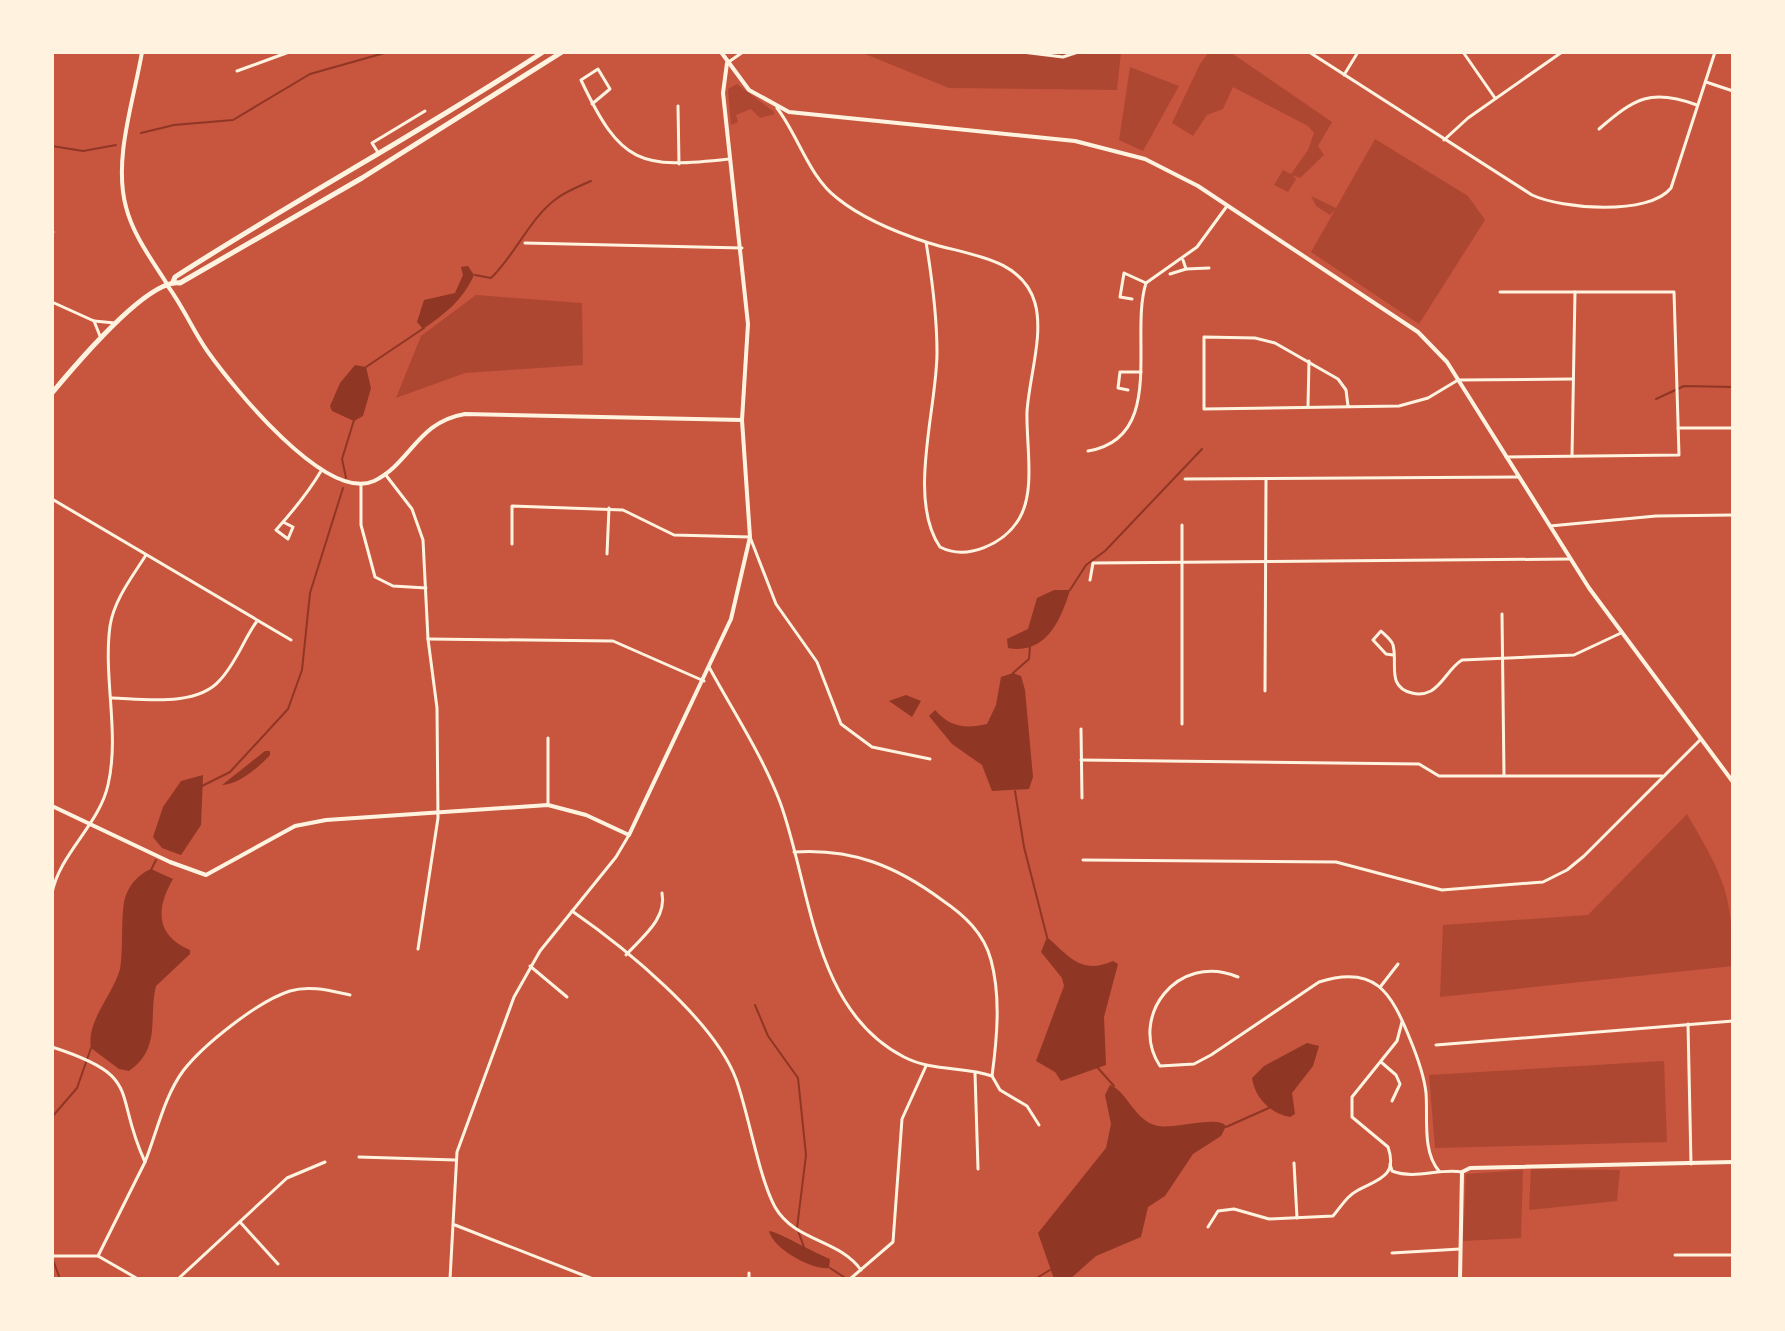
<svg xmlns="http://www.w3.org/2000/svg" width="1785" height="1331" viewBox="0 0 1785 1331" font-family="Mulish,sans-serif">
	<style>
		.green { fill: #ae4732 }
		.water { fill: #8f3625 }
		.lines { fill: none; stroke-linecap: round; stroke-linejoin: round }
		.stream { stroke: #8f3625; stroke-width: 2 }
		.minor { stroke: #fff3e0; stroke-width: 3 }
		.tertiary { stroke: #fff3e0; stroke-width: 4 }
		.secondary { stroke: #fff3e0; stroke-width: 4 }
		.primary { stroke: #fff3e0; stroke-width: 5 }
	</style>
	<rect width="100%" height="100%" fill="#c8553d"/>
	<!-- green -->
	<g class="green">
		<path d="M860,52H1121L1117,90L949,88Z"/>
		<path d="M1209,52H1230L1332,122L1318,146L1324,155L1300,178L1292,175L1296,179L1288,192L1274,185L1283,170L1291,174L1308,150L1314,133L1308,126L1233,87L1223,109L1207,115L1193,136L1172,123L1200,64Z"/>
		<path d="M1130,67L1179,86L1143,151L1119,140Z"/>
		<path d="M737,84L773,111L775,114L760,118L751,109L736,115L738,122L731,125L728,89Z"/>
		<path d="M1375,139L1468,196L1485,220L1419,324L1311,252L1335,210L1330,215L1316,206L1311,196L1336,208Z"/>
		<path d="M476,295L582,303L583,365L465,373L396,398L421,336Z"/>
		<path d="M1687,814C1723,876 1733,893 1733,966L1440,997L1443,925L1588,915Z"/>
		<path d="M1664,1061L1667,1142L1435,1148L1429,1075Z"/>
		<path d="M1531,1169L1620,1170L1617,1201L1529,1210Z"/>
		<path d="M1523,1170L1521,1238L1463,1241L1466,1174Z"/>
	</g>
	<!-- water -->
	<g class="water">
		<path d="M468,266L474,275C462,301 446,313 423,329L417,322L424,300L455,293L463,275L461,267Z"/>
		<path d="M355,365L366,367L371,388L363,416L354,421L332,411L330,406L340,383Z"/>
		<path d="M1054,590H1070C1061,620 1046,655 1008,648L1007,639L1028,629L1037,598Z"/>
		<path d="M1013,673L1021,676L1025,690L1033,777L1029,789L992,791L982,765L952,744L929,716L935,710C950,727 965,729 987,724L996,705L1001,677Z"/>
		<path d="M906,695L921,701L912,717L889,701Z"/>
		<path d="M265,751H270V755C259,767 238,785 222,785Z"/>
		<path d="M203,775L201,825L181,855L162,848L153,837L163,807L181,781Z"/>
		<path d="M151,869L173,879C156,908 155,935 190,950V954L156,986C148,1017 162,1048 129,1071L119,1069L91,1048C86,1021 113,995 120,969C124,949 120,909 126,895C131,883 139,874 151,869Z"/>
		<path d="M1047,937C1070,957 1081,975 1113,961L1118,964L1104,1017L1106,1065L1061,1081L1055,1072L1036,1061L1064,986L1062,978L1041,952Z"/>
		<path d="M1307,1043L1319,1046L1313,1066L1292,1093L1295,1114L1290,1117C1270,1113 1255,1098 1252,1078L1264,1066Z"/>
		<path d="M1110,1085C1129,1093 1134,1121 1158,1126C1176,1129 1218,1115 1226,1126L1221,1136L1193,1154L1165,1196L1148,1207L1141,1237L1096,1256L1070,1279H1054L1038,1233L1106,1148L1111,1124L1105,1095Z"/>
		<path d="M769,1231C777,1231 816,1254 830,1259L829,1268C812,1270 773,1249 769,1231Z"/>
	</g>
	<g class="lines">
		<!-- stream -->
		<g class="stream">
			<path d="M141,133L174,125L233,120L310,74L388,52"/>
			<path d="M52,146L83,151L116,145"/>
			<path d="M475,275L491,278C516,254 529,219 556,199C566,191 580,186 591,181"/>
			<path d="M366,367L424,328"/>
			<path d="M1656,399L1684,386L1733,387"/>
			<path d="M346,478L342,459L354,420"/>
			<path d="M1070,590L1086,565L1105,551L1202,449"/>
			<path d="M1013,673L1029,659L1030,646"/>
			<path d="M198,788L230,772L288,709L302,670L310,593L343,488"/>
			<path d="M1015,791L1024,847L1047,937"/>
			<path d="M151,870L156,860"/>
			<path d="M755,1005L768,1036L798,1078L806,1155L797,1228L805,1250"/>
			<path d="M1097,1067L1114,1086"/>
			<path d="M52,1117L77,1088L91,1048"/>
			<path d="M1226,1127L1271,1107"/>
			<path d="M53,1260L60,1279"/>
			<path d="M830,1268L847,1279"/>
			<path d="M1035,1279L1050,1270"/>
		</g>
		<!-- minor -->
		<g class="minor">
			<path d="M1022,52L1063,57L1078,52"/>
			<path d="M1309,52L1532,195C1562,209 1649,216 1671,188L1715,52"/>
			<path d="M1463,52L1495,98"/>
			<path d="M730,61L743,52"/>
			<path d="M237,71L289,52"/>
			<path d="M1344,75L1358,52"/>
			<path d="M1706,82L1733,91"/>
			<path d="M592,104L610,89L598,69L581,80C621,165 640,169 729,159"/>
			<path d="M678,106L679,164"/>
			<path d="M777,108C798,135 809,177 837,198C863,219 898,233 929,243C967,255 1022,257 1035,303C1044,335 1029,378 1027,412C1026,444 1036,491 1019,519C1004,544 967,561 940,547C907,499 937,408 937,353C937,317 932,278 926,242"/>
			<path d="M1599,129C1635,98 1651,88 1697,105"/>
			<path d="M1444,140L1468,118L1562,52"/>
			<path d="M379,154L372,143L425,111"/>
			<path d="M52,232H53"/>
			<path d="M525,243L742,248"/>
			<path d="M1186,269L1209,268"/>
			<path d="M1170,274L1186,269L1183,260"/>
			<path d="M1500,292H1674L1679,455L1506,457"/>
			<path d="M1132,299L1120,297L1124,273L1146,283"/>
			<path d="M52,302L94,321L115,323"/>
			<path d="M94,321L100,336"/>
			<path d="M1128,390L1118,388L1120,372H1141"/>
			<path d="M1308,406L1309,361"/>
			<path d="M1348,406L1346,390L1338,379L1275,343L1255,338L1204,337V409L1399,406L1428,398L1458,380L1573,379"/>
			<path d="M1678,428H1733"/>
			<path d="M1088,451C1167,438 1129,336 1146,283L1197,247L1227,206"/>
			<path d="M1572,456L1575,292"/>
			<path d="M385,474L412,509L423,540L428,639L437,708L438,818L418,949"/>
			<path d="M1185,479L1518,477"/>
			<path d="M361,484V525L375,577L393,586L426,588"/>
			<path d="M52,499L291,640"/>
			<path d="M283,522L293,527L288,539L276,530C293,511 308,493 321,471"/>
			<path d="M1550,526L1656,516L1733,515"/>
			<path d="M512,544V506L623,510L674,535L750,537L776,604L817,662L841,724L872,747L930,759"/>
			<path d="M607,554L609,508"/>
			<path d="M1090,580L1093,563L1570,559"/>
			<path d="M1502,614L1504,775"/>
			<path d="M428,639L613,641L704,681"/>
			<path d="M1393,655L1386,654L1373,640L1381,631C1385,635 1392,640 1393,645C1398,663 1386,687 1412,693C1419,695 1425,694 1431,691C1444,683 1449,668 1462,660L1574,655L1621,633"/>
			<path d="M709,667C733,711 762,755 780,802C811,886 812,1010 904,1057C933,1072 963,1066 992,1076"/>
			<path d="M1265,691L1266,480"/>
			<path d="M112,698C144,699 197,707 220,680C236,663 244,639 257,621"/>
			<path d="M1182,724V525"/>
			<path d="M1081,729L1082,798"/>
			<path d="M1081,760L1419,764L1439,776H1662"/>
			<path d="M548,805V738"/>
			<path d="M794,852C852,848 896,866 942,900C964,915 984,933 991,960C1001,997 997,1039 992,1076"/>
			<path d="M1083,860L1336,862L1442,890L1543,882L1567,870L1584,856L1701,739"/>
			<path d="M52,893C60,853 99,825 108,785C120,733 103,678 110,626C114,600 132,577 146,555"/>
			<path d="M572,911C624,947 714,1020 736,1079C749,1115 759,1178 775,1207C795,1242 839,1239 861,1270"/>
			<path d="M626,955C642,937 667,919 662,893"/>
			<path d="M530,966L567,997"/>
			<path d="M1238,977C1177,951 1128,1018 1160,1066L1194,1064L1211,1055L1319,982C1375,964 1391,992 1410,1039C1417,1056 1424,1074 1426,1093C1428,1118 1422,1151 1439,1171"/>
			<path d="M1381,986L1398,964"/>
			<path d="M1688,1024L1691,1164"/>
			<path d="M1436,1045L1733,1021"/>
			<path d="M52,1047C145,1077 112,1091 145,1162L98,1256"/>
			<path d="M1381,1062L1396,1075L1400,1084L1392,1101"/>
			<path d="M975,1073L978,1169"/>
			<path d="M992,1076L1000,1090L1027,1106L1039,1125"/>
			<path d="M359,1157L455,1160"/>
			<path d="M145,1162C157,1132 164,1097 183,1071C203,1045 258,1001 290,991C310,985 331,991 350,995"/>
			<path d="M1294,1163L1297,1218"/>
			<path d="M1390,1164L1392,1171C1416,1180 1438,1168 1462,1172"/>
			<path d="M240,1222L278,1264"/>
			<path d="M455,1225L593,1279"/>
			<path d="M1208,1227L1218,1211L1234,1209L1269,1219L1333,1216C1340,1208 1346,1197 1355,1192C1374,1180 1399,1179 1388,1147L1352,1117V1097L1397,1041L1402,1022"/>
			<path d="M1392,1253L1460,1249"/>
			<path d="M1675,1255H1733"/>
			<path d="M52,1256H98L138,1279"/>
			<path d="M178,1279L287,1178L325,1162"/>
			<path d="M450,1279L457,1152L514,997L540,951L616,857L629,835"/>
			<path d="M749,1279V1273"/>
			<path d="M850,1279L893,1242L902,1119L926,1066"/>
		</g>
		<!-- tertiary -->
		<g class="tertiary">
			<path d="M167,285C183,306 193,331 208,352C233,387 326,503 374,481C411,463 417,422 465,414L742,420"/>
			<path d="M52,806L170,862L206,875L295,826L326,820L548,805L586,815L629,835L731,619L750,537L742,420L748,324L723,93L727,63"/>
			<path d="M1460,1279L1462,1172L1470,1168L1733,1162"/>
		</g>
		<!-- secondary -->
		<g class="secondary">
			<path d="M142,52C134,100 113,159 126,207C133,235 152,260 167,284"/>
			<path d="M721,52L749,90L789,112L1075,141L1145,159L1198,186L1418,332L1447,362L1589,588L1733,782"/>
		</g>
		<!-- primary -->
		<g class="primary">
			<path d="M173,282L175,277C296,199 423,131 543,52"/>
			<path d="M52,393C72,369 148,278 180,283L362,178L562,52"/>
		</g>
	</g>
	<!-- border -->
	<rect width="1785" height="1331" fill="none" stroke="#fff3e0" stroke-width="108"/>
</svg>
